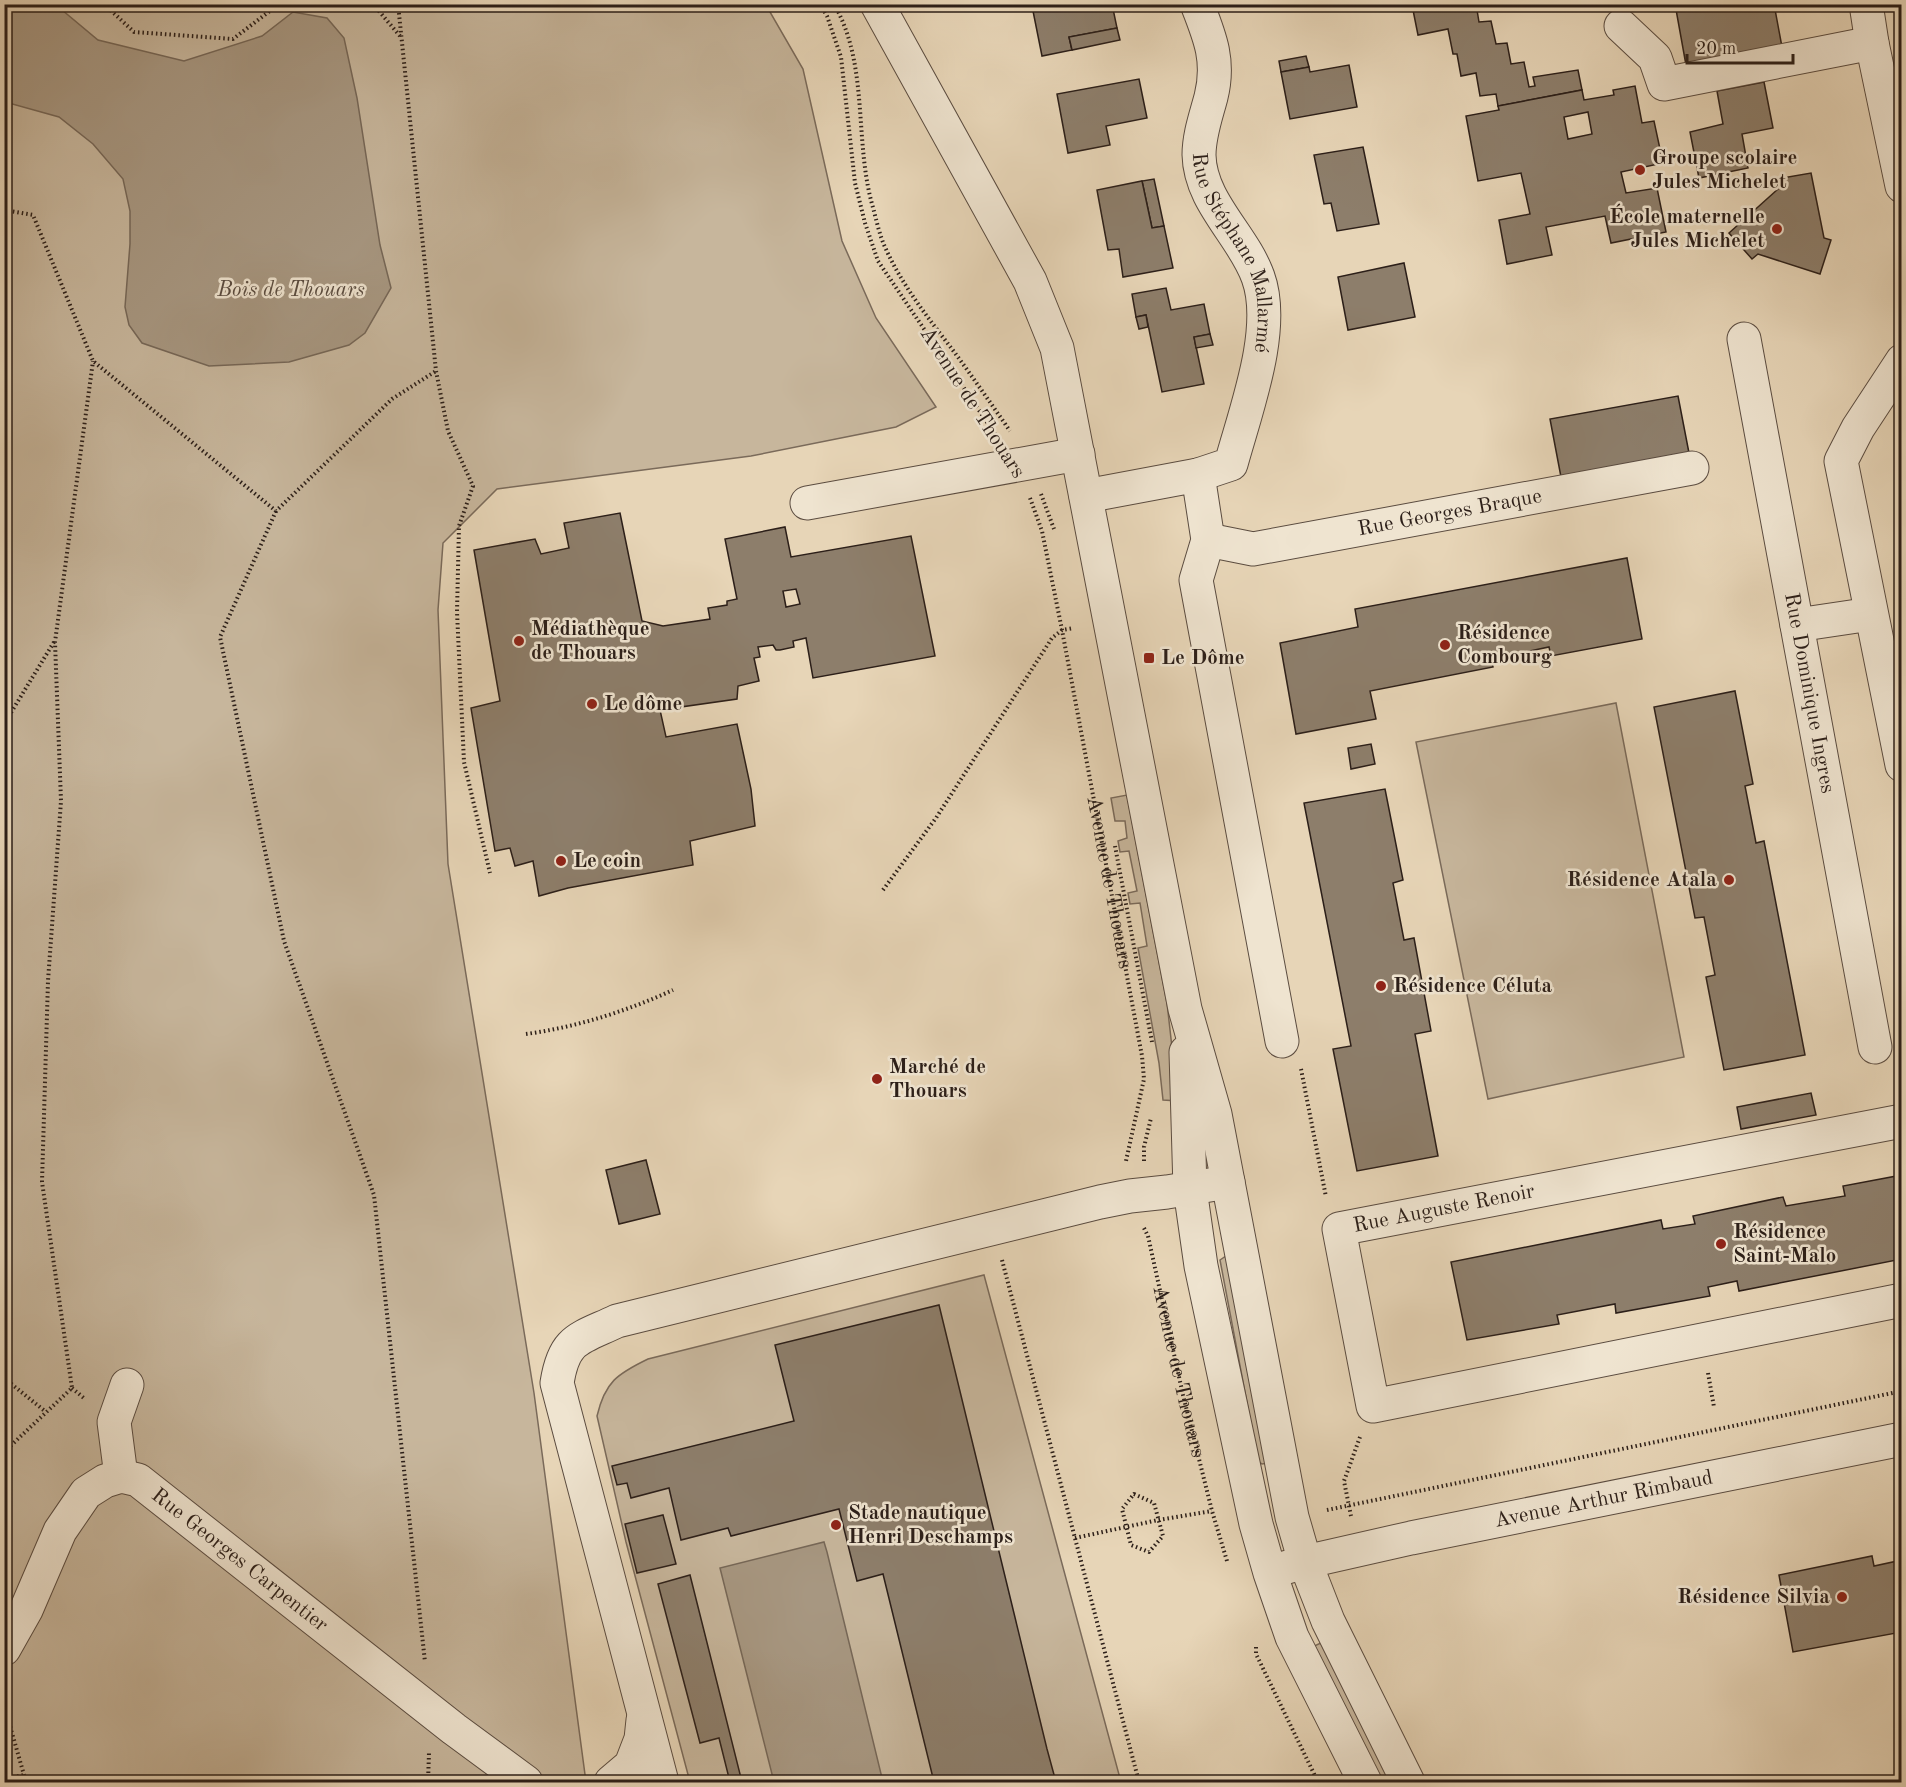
<svg xmlns="http://www.w3.org/2000/svg" width="1906" height="1787" viewBox="0 0 1906 1787" font-family="'Old Standard TT',serif">
	<style>
		.green { fill: #c7b69c; stroke: #7a6a5a; stroke-width: 1.5 }
		.water { fill: #a79781; stroke: #766757; stroke-width: 1.5 }
		.building { fill: #8d7e6b; stroke: #2c1f19; stroke-width: 1.5; fill-rule: evenodd }
		.lines { fill: none; stroke-linecap: round; stroke-linejoin: round }
		.minor-casing { stroke: #5b4c40; stroke-width: 35 }
		.path { stroke: #2c1f19; stroke-width: 4; stroke-dasharray: 1.5 3; stroke-linecap: butt }
		.minor { stroke: #efe4d0; stroke-width: 33 }
		.poi-dot { fill: #8f2418; stroke: #efe4d0; stroke-width: 2 }
		.labels { text-anchor: middle; dominant-baseline: central; stroke-width: 5; stroke-linejoin: round; paint-order: stroke }
		.poi-label { font-size: 21px; font-weight: bold; fill: #2c1f19; stroke: #efe4d0; text-anchor: start }
		.street-label { font-size: 21px; fill: #2c1f19; stroke: #efe4d0 }
		.park-label { font-size: 21px; font-style: italic; fill: #5a4c40; stroke: #efe4d0 }
	</style>
	<rect width="100%" height="100%" fill="#e7d5b7"/>
	<filter id="stains"><feTurbulence type="fractalNoise" baseFrequency=".00333" numOctaves="4"/><feColorMatrix values="0 0 0 0 .2 0 0 0 0 .09 0 0 0 0 .02 0 0 0 .5 -.17"/></filter>
	<radialGradient id="worn" r=".72"><stop offset=".6" stop-color="#630" stop-opacity="0"/><stop offset="1" stop-color="#630" stop-opacity=".3"/></radialGradient>
	<!-- green -->
	<g class="green">
		<path d="M5,5H766L803,69L842,241L876,318L936,407L896,427L751,456L497,489L443,543L438,610L448,864L534,1393L586,1782H5Z"/>
		<path d="M1616,703L1684,1057L1488,1099L1416,742Z"/>
		<path d="M1127,795L1167,1003L1178,1101L1163,1100L1159,1063L1138,948L1147,946L1140,903L1130,904L1128,893L1137,891L1129,851L1120,852L1118,841L1127,838L1125,821H1115L1111,798Z"/>
		<path d="M1226,1256L1268,1463L1262,1464L1258,1461L1220,1260Z"/>
		<path d="M984,1275L1121,1782H690L626,1542L597,1416C605,1382 617,1374 648,1359Z"/>
		<path d="M1323,1642L1394,1782H1380L1312,1647Z"/>
	</g>
	<!-- water -->
	<g class="water">
		<path d="M5,4L56,5L98,40L184,61L262,36L293,12L327,18L344,38L357,98L380,245L391,288L365,333L349,345L289,362L209,366L142,343L129,325L125,307L130,244V211L123,179L93,144L59,117L5,102Z"/>
		<path d="M824,1542L827,1552L883,1782H774L720,1568Z"/>
	</g>
	<!-- building -->
	<g class="building">
		<path d="M1032,4H1049V7L1033,11Z"/>
		<path d="M1049,4H1112L1117,28L1069,37L1072,50L1042,56L1033,11L1049,7Z"/>
		<path d="M1445,4H1476L1479,22L1491,21L1496,44L1507,43L1511,64L1524,62L1529,87L1535,86L1533,77L1578,70L1582,90L1498,106L1496,94L1480,96L1476,73L1461,76L1457,54H1453L1448,29L1418,35L1413,10Z"/>
		<path d="M1675,4H1774L1782,47L1686,65Z"/>
		<path d="M1117,28L1120,40L1072,50L1069,37Z"/>
		<path d="M1306,56L1309,67L1281,72L1279,61Z"/>
		<path d="M1349,65L1357,107L1290,119L1281,72L1309,67L1310,72Z"/>
		<path d="M1139,79L1147,118L1106,126L1110,145L1068,153L1057,94Z"/>
		<path d="M1764,82L1773,128L1742,134L1748,168L1699,178L1690,132L1723,124L1717,91Z"/>
		<path d="M1635,86L1642,123L1654,121L1663,163L1621,172L1626,193L1657,188L1666,232L1611,243L1605,216L1546,227L1552,255L1507,264L1499,220L1530,214L1521,173L1478,181L1466,116L1499,110L1498,106L1582,90L1584,100L1614,95L1613,90ZM1588,112L1592,134L1568,139L1564,117Z"/>
		<path d="M1363,147L1379,224L1337,231L1331,203L1324,204L1314,155Z"/>
		<path d="M1811,173L1824,238L1831,240L1820,274L1758,254L1752,259L1729,233L1778,189L1776,179Z"/>
		<path d="M1154,179L1164,226L1152,228L1142,181Z"/>
		<path d="M1142,181L1152,228L1164,226L1173,268L1123,277L1119,249L1108,250L1097,190Z"/>
		<path d="M1404,263L1415,317L1348,330L1338,277Z"/>
		<path d="M1166,288L1171,310L1204,304L1210,334L1194,337L1204,384L1162,392L1146,315L1136,317L1132,294Z"/>
		<path d="M1146,315L1148,327L1139,329L1136,317Z"/>
		<path d="M1210,334L1213,345L1196,348L1194,337Z"/>
		<path d="M1678,396L1689,453L1561,477L1550,419Z"/>
		<path d="M620,513L642,621L663,626L710,619L708,608L727,605V601L737,599L725,539L785,527L791,557L911,536L935,656L813,678L806,638L793,641L794,647L780,650H776L773,645L758,647L760,657L754,658L759,681L738,686L737,699L660,710L666,737L737,724L751,789L755,826L690,841L693,865L568,888L539,896L533,861L515,866L510,848L495,851L471,708L500,701L474,550L535,539L541,554L569,548L564,523ZM796,589L800,604L786,607L783,591Z"/>
		<path d="M1627,558L1642,639L1551,656L1549,647L1491,659L1493,667L1370,691L1376,719L1296,734L1280,643L1358,627L1355,609Z"/>
		<path d="M1735,691L1753,784L1745,786L1756,843L1764,841L1805,1055L1724,1070L1706,977L1715,975L1704,917L1695,918L1654,707Z"/>
		<path d="M1371,744L1375,764L1351,769L1348,748Z"/>
		<path d="M1385,789L1403,880L1393,883L1404,940L1414,938L1431,1031L1415,1034L1438,1156L1357,1171L1333,1049L1351,1046L1304,803Z"/>
		<path d="M1811,1093L1816,1115L1741,1129L1737,1107Z"/>
		<path d="M646,1160L660,1214L619,1224L606,1170Z"/>
		<path d="M1902,1175V1259L1739,1291L1737,1281L1708,1287L1710,1296L1616,1313L1615,1304L1557,1315L1559,1324L1467,1340L1451,1262L1661,1220L1663,1229L1695,1224L1693,1216L1783,1197L1786,1206L1845,1196L1843,1186Z"/>
		<path d="M939,1305L1047,1749L1056,1782H934L883,1574L857,1581L839,1509L731,1536L728,1528L681,1540L669,1488L631,1498L627,1483L617,1485L612,1466L794,1421L775,1345Z"/>
		<path d="M663,1515L676,1564L637,1573L625,1524Z"/>
		<path d="M1872,1556L1874,1566L1902,1560V1632L1793,1652L1779,1575Z"/>
		<path d="M690,1575L742,1782H730L719,1738L700,1743L658,1584Z"/>
	</g>
	<g class="lines">
		<defs>
			<g id="minor">
				<path d="M877,4L1030,281L1057,348L1185,1009L1215,1114L1292,1517L1305,1562L1328,1621L1408,1782"/>
				<path id="s3" d="M1197,4C1210,37 1220,61 1211,97C1206,116 1199,135 1199,155C1200,202 1243,235 1258,277C1277,329 1245,412 1231,464L1198,475"/>
				<path d="M1866,4L1872,43L1902,186"/>
				<path d="M1621,26L1655,58L1664,84L1872,43"/>
				<path id="s4" d="M1744,339L1875,1047"/>
				<path d="M1902,361L1858,428L1841,461L1902,765"/>
				<path d="M1086,496L1198,475L1208,540L1196,580L1282,1041"/>
				<path d="M807,503L1078,454"/>
				<path id="s5" d="M1208,540L1253,549L1692,468"/>
				<path d="M1797,625L1871,614"/>
				<path d="M1186,1052L1190,1189L1201,1266L1256,1524L1270,1573L1292,1637L1365,1782"/>
				<path d="M1902,1121L1339,1229L1373,1406L1902,1300"/>
				<path d="M121,1476L114,1422L127,1385"/>
				<path id="s6" d="M1284,1568L1305,1562L1411,1538L1902,1439"/>
				<path id="s7" d="M4,1649L26,1610L60,1531L86,1493L105,1481L121,1476L138,1480L454,1729L526,1782"/>
				<path d="M611,1782L631,1765L641,1739L643,1720"/>
				<path d="M662,1782L557,1383C564,1338 579,1339 617,1321L1100,1202L1130,1196L1167,1192L1228,1182"/>
			</g>
		</defs>
		<!-- minor casing -->
		<use href="#minor" class="minor-casing"/>
		<!-- path -->
		<g class="path">
			<path d="M104,4L134,32L233,39L279,4"/>
			<path d="M373,4L400,36"/>
			<path d="M398,4L436,371L448,431L473,486L459,526L457,612L464,762L490,873"/>
			<path d="M820,4L827,16L841,57L855,183L865,223L878,261L995,434"/>
			<path d="M834,4C869,65 854,138 872,204C876,218 879,234 885,247C902,286 930,320 955,353C974,379 992,405 1010,431"/>
			<path d="M4,210L33,215L93,361L276,511L392,399L436,371"/>
			<path d="M1041,494L1054,529"/>
			<path id="s1" d="M1030,498L1042,531L1062,630L1142,1056L1144,1079L1126,1161"/>
			<path d="M276,511L220,637L284,941L374,1195L425,1662"/>
			<path d="M4,724L54,642"/>
			<path d="M1115,846L1152,1042"/>
			<path d="M883,890L936,818L1052,638L1062,630L1074,628"/>
			<path d="M526,1034C577,1027 627,1011 673,990"/>
			<path d="M1301,1069L1326,1197"/>
			<path d="M1144,1161V1147L1151,1118"/>
			<path id="s2" d="M1144,1228L1148,1236L1183,1395L1212,1511L1227,1561"/>
			<path d="M1002,1260L1139,1782"/>
			<path d="M1708,1373L1714,1407"/>
			<path d="M4,1378L46,1412"/>
			<path d="M72,1388L85,1399"/>
			<path d="M4,1452L72,1388L42,1182L48,981L61,801L55,642L93,361"/>
			<path d="M1134,1494L1154,1503L1163,1536L1149,1552L1131,1545L1122,1509Z"/>
			<path d="M1327,1510L1902,1391"/>
			<path d="M1351,1516L1344,1481L1360,1437"/>
			<path d="M1075,1538L1158,1520L1212,1511"/>
			<path d="M1256,1647V1654L1318,1782"/>
			<path d="M4,1705L24,1775L29,1782"/>
			<path d="M4,1779L24,1775"/>
			<path d="M428,1782L429,1753"/>
		</g>
		<!-- minor -->
		<use href="#minor" class="minor"/>
	</g>
	<!-- markers -->
	<g class="poi-dot">
		<circle cx="1640" cy="170" r="6"/>
		<circle cx="1777" cy="229" r="6"/>
		<circle cx="519" cy="641" r="6"/>
		<circle cx="1445" cy="645" r="6"/>
		<rect x="1143" y="652" width="12" height="12" rx="3"/>
		<circle cx="592" cy="704" r="6"/>
		<circle cx="561" cy="861" r="6"/>
		<circle cx="1729" cy="880" r="6"/>
		<circle cx="1381" cy="986" r="6"/>
		<circle cx="877" cy="1079" r="6"/>
		<circle cx="1721" cy="1244" r="6"/>
		<circle cx="836" cy="1525" r="6"/>
		<circle cx="1842" cy="1597" r="6"/>
	</g>
	<g class="labels">
		<!-- poi labels -->
		<g class="poi-label">
			<text x="1652" y="158">Groupe scolaire<tspan x="1652" dy="24">Jules Michelet</tspan></text>
			<text x="1765" y="217" text-anchor="end">École maternelle<tspan x="1765" dy="24">Jules Michelet</tspan></text>
			<text x="531" y="629">Médiathèque<tspan x="531" dy="24">de Thouars</tspan></text>
			<text x="1457" y="633">Résidence<tspan x="1457" dy="24">Combourg</tspan></text>
			<text x="1161" y="658">Le Dôme</text>
			<text x="604" y="704">Le dôme</text>
			<text x="573" y="861">Le coin</text>
			<text x="1717" y="880" text-anchor="end">Résidence Atala</text>
			<text x="1393" y="986">Résidence Céluta</text>
			<text x="889" y="1067">Marché de<tspan x="889" dy="24">Thouars</tspan></text>
			<text x="1733" y="1232">Résidence<tspan x="1733" dy="24">Saint-Malo</tspan></text>
			<text x="848" y="1513">Stade nautique<tspan x="848" dy="24">Henri Deschamps</tspan></text>
			<text x="1830" y="1597" text-anchor="end">Résidence Silvia</text>
		</g>
		<!-- street labels -->
		<g class="street-label">
			<text stroke="none"><textPath href="#s3" startOffset="261">Rue Stéphane Mallarmé</textPath></text>
			<text transform="translate(972 403) rotate(57)">Avenue de Thouars</text>
			<text stroke="none"><textPath href="#s5" startOffset="246">Rue Georges Braque</textPath></text>
			<text stroke="none"><textPath href="#s4" startOffset="360">Rue Dominique Ingres</textPath></text>
			<text stroke="none"><textPath href="#s1" startOffset="393">Avenue de Thouars</textPath></text>
			<text transform="translate(1444 1209) rotate(-11)">Rue Auguste Renoir</text>
			<text stroke="none"><textPath href="#s2" startOffset="148">Avenue de Thouars</textPath></text>
			<text stroke="none"><textPath href="#s6" startOffset="327">Avenue Arthur Rimbaud</textPath></text>
			<text stroke="none"><textPath href="#s7" startOffset="363">Rue Georges Carpentier</textPath></text>
		</g>
		<!-- park labels -->
		<g class="park-label">
			<text x="291" y="290">Bois de Thouars</text>
		</g>
	</g>
	<!-- margin -->
	<rect width="1906" height="1787" fill="none" stroke="#e7d5b7" stroke-width="24"/>
	<rect x="6" y="6" width="1894" height="1775" fill="none" stroke="#2c1f19" stroke-width="3"/>
	<rect x="12" y="12" width="1882" height="1763" fill="none" stroke="#2c1f19" stroke-width="1.5"/>
	<!-- scale -->
	<path d="M1687 54v9h106v-9" fill="none" stroke="#2c1f19" stroke-width="3"/>
	<text x="1696" y="54" font-size="18" fill="#2c1f19" stroke="#efe4d0" stroke-width="4.5" paint-order="stroke">20 m</text>
	<rect width="100%" height="100%" filter="url(#stains)"/>
	<rect width="100%" height="100%" fill="url(#worn)"/>
</svg>
